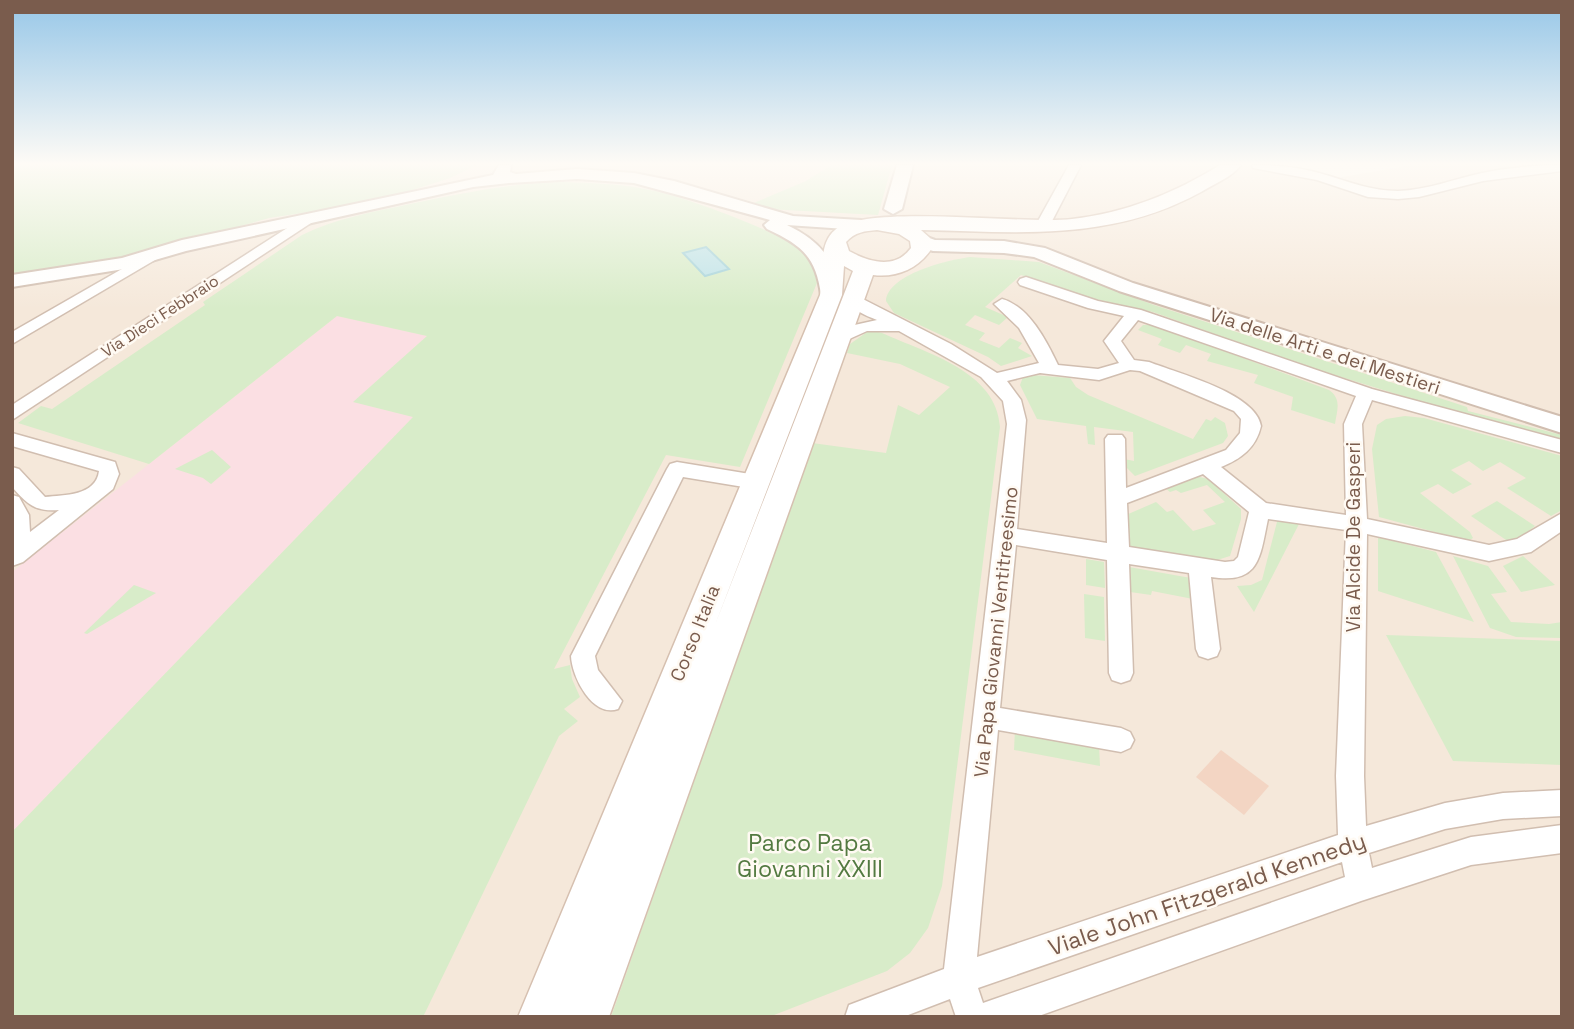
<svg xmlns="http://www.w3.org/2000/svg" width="1574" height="1029" viewBox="0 0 1574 1029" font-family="'Space Grotesk',sans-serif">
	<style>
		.residential { fill: #f5e8da }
		.medical { fill: #fbdfe3 }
		.green { fill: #d8ecc9 }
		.water { fill: #bfe3e8; stroke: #a5d3da; stroke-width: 2 }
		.building { fill: #f3d5c3 }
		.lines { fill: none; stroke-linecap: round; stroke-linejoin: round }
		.minor-casing { stroke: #d1beb0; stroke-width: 3 }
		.tertiary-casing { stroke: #d1beb0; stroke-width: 4 }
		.secondary-casing { stroke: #d6c0b0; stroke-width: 3 }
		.minor { fill: #fff; fill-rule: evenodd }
		.tertiary { fill: #fff; fill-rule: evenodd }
		.secondary { fill: #fff; fill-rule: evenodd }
		.labels { text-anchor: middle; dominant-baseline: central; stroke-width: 5; stroke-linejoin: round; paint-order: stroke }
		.far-street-label { font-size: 16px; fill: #7a5c4d; stroke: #fffaf3 }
		.street-label { font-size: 19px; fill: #7a5c4d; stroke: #fffaf3 }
		.near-park-label { font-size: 23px; fill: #537a41; stroke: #fffaf3 }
		.near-street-label { font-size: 23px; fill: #7a5c4d; stroke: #fffaf3 }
	</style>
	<rect width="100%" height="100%" fill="#fdf6ec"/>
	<!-- residential -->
	<path class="residential" d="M12,165H1268L1337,178L1412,165H1562V1017H12Z"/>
	<!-- medical -->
	<path class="medical" d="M337,316L427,336L354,402L413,417L12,832V572Z"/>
	<!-- green -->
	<g class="green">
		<path d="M22,165H477L450,178L397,195L335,208L269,218L108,263L12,276V167Z"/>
		<path d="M831,165H892L878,215L767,209L749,205L806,181Z"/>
		<path d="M563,182C594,183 625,184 655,191C689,199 774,229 800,250C810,259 814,269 817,283L740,467L666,455L554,669L570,665L572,679L580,697L564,709L578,721L559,736L423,1017H12V832L413,417L353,402L427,336L337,316L149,464L18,423L41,406L52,409L205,305L203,302L302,235C337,218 373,212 410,204C461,193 511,183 563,182Z"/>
		<path d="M970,257L1039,262L1154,305L1467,407L1468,411L1562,435V441L1435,406L1299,364L1153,312L1094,300L1021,275L985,307L1008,317L999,325L975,315L965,325L985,333L979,340L999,348L1010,338L1022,343L1018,348L1032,356L1001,366L988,357L894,313L886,301C888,274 948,260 970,257Z"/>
		<path d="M1143,325H1151L1190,338L1329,390C1342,399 1337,410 1335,424L1291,410L1293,397L1254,383L1258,375L1207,361L1211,354L1186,345L1180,353L1158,345L1162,339L1138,330Z"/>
		<path d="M870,330L882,333C926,353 997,371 1000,427L942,886L928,928L910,953L887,971L769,1017H611L812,443L886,453L898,405L919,415L950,387L900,364L847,353L850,344Z"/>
		<path d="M1032,375L1070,378L1076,387L1088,395L1193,439L1206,419L1211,421L1215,417L1225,423L1228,436L1223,443L1135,476L1124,465V459L1134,461L1133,432L1094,427L1095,445L1088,444L1086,426L1037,419L1020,385L1023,377Z"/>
		<path d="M1405,416L1424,418L1562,456V510L1551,516L1507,488L1526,478L1500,462L1483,471L1469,461L1451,470L1472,484L1453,494L1438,484L1420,493L1470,532L1473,538L1468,541L1379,517L1372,449L1377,425L1386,419Z"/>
		<path d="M212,450L231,467L211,484L203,478L175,469Z"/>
		<path d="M1196,476L1208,479L1241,509V519L1230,556L1214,561L1128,546L1126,515L1156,502L1167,512L1173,510L1193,531L1216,524L1203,510L1225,502L1207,485L1181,493L1176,490L1170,492L1164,487Z"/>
		<path d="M1497,501L1535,526L1518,539L1509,542L1471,516Z"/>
		<path d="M1278,518L1321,525L1322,528L1299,524L1254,612L1237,586L1251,585L1262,580Z"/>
		<path d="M1378,537L1436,552L1474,622L1378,591Z"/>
		<path d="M1453,556L1488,566L1507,592L1491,594L1511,622L1549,624L1562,622V638L1516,637L1490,628Z"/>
		<path d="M1523,556L1555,585L1521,592L1503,566Z"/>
		<path d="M1086,559L1104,562L1105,588L1086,585Z"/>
		<path d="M1129,567L1191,578L1193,599L1152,591L1151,595L1130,592Z"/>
		<path d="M134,585L156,593L87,634L84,633Z"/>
		<path d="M1084,594L1104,597L1105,641L1085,638Z"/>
		<path d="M1386,635L1562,641V765L1453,761Z"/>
		<path d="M1015,729L1099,745L1100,766L1014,750Z"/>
	</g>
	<!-- water -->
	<path class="water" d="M706,247L729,269L705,276L683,253Z"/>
	<!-- building -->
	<path class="building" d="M1221,750L1269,786L1244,815L1196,777Z"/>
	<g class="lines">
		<defs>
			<g id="minor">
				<path d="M1069,165H1081L1052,221V227L1045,231L1040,230L1038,221Z"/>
				<path d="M1252,165C1277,165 1302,167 1326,175C1350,182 1372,191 1398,191C1427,190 1454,179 1482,173C1507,168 1536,165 1562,165V171L1483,181L1419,197L1398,199L1368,197L1317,180L1253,168Z"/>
				<path d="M309,214L316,218L314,221L12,420V405Z"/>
				<path d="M155,250L162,254L160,257L12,344V332Z"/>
				<path d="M1026,277L1098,301L1141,310L1372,389L1562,440V453L1372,400L1362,424L1367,519L1489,545L1517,539L1562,513V531L1531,552L1489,561L1367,534L1364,776L1366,826L1445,803L1503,793L1562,790V816L1503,819L1445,829L1369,853L1372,868L1471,837L1562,825V853L1471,865L1361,901L1036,1017H956L950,999L903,1017H845L849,1005L944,969L1007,424L1003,401L981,377L899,331H867L836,345L828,340L850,326L877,320C864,315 853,310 845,299L847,296L853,294L951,344L997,373L1039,363L1019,328L994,304L1002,299C1029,306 1047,342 1058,365L1098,369L1119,363L1104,341L1124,316L1088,308L1020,285L1018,282L1020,279ZM1138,320L1356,396L1344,424L1346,515L1266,503L1221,467C1241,459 1256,448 1261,426C1256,393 1177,373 1149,362L1134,360L1121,341ZM1130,370L1140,371L1234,411L1241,419L1240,433L1226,450L1126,488L1125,439L1122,435H1108L1105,439L1107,543L1017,529L1026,420L1021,400L1007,381L1040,373L1099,380ZM1203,474L1249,512L1238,557L1234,561L1225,562L1129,547L1127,503ZM1268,519L1346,530L1336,776L1338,835L977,957L998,730L1121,752L1130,748L1134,740L1130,732L1121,728L1000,708L1016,545L1107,560L1109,673L1112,680L1121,683L1130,680L1133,673L1129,564L1189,573L1196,649L1199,656L1208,659L1217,656L1220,649L1211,577C1260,585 1260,557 1268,519ZM1342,862L1345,877L983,1003L978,988Z"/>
				<path d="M12,433L115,462L119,474L113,489L23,562L12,566V495L19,497L29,515L30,532L59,510C35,512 27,504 12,487V467L19,469L45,497C64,495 96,496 99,471L12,446Z"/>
				<path d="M677,462L756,475L763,477L766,482L763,487L756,489L683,477L595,656L598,670L622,701L618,709C593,718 572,678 571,656L667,469L670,464Z"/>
			</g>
			<g id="tertiary">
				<path d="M499,165H511L510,172L516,174L577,169L634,173L674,181L793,216L861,220L870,225L861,230L787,225C819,240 836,260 841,295L838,299H824L821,295C816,256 801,245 767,229L764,225L770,220L634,183L577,179L509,183L473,187L186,251L124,269L12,287V275L122,258L182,240L493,175Z"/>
				<path d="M897,165H913L902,209L893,214L884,209Z"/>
				<path d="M921,235L935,240L1004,241L1045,248L1133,283L1562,417V433L1119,291L1034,257L1004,253L933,251L915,245L912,241L915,237Z"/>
			</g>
			<path id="secondary" d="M1220,165H1241C1232,177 1214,184 1201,192C1110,242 1019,232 921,230L930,238L932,248C919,268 898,278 873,275L609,1017H518L820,295C825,274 817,245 835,230C865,203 1023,225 1072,219C1125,213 1175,193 1220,165ZM877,230L899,234L910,241L911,248C895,270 869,262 849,251L846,242C855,232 865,231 877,230ZM844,266L853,271L715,625L842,295Z"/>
		</defs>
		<!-- minor casing -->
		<use href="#minor" class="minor-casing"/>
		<!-- tertiary casing -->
		<use href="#tertiary" class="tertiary-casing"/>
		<!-- secondary casing -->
		<use href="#secondary" class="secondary-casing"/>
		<!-- minor -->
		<use href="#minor" class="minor"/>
		<!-- tertiary -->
		<use href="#tertiary" class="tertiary"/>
		<!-- secondary -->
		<use href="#secondary" class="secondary"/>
	</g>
	<!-- sky -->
	<linearGradient id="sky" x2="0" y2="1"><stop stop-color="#97c7e8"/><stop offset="0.53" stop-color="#fefbf6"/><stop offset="1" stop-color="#fefbf6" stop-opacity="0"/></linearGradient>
	<rect width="1574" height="309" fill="url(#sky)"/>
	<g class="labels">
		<!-- far-street labels -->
		<g class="far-street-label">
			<text transform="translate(160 316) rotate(-33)">Via Dieci Febbraio</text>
		</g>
		<!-- street labels -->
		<g class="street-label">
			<text transform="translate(1325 351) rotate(18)">Via delle Arti e dei Mestieri</text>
			<text transform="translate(1353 537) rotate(-90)">Via Alcide De Gasperi</text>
			<text transform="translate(996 632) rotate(-84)">Via Papa Giovanni Ventitreesimo</text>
			<text transform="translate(695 633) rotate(-68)">Corso Italia</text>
		</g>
		<!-- near-park labels -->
		<g class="near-park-label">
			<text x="810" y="843">Parco Papa<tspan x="810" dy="26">Giovanni XXIII</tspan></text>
		</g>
		<!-- near-street labels -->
		<g class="near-street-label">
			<text transform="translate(1207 894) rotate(-19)">Viale John Fitzgerald Kennedy</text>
		</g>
	</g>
	<!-- border -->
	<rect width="1574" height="1029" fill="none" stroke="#7a5c4d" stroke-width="28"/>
</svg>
